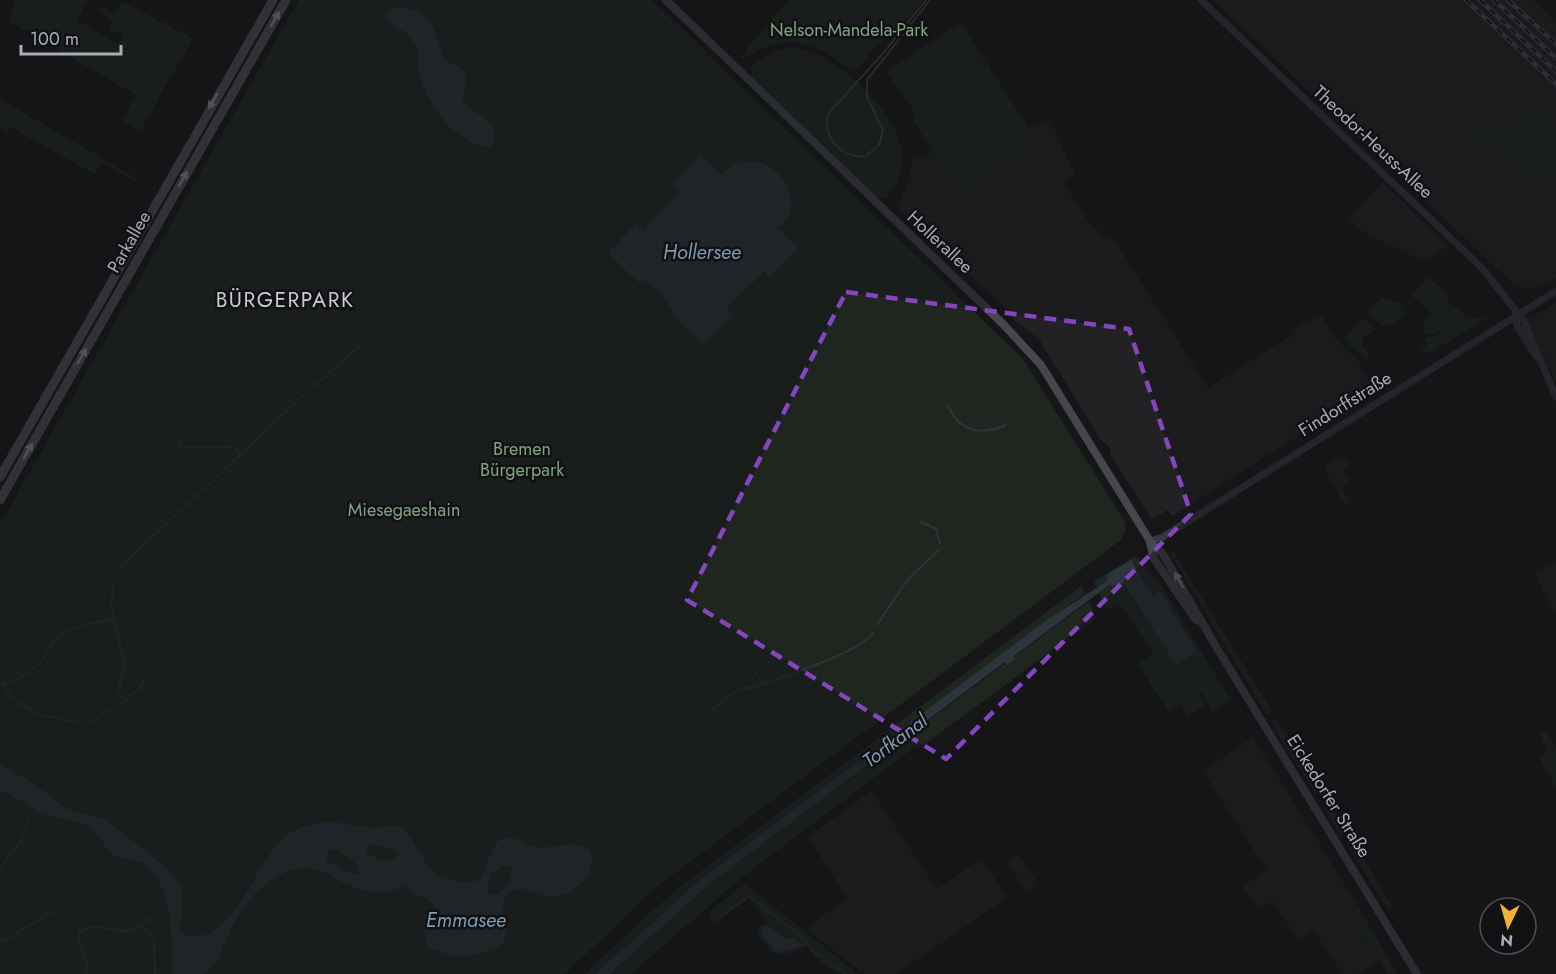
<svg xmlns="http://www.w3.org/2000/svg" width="1556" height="974" viewBox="0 0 1556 974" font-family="Jost,sans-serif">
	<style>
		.built { fill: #222225 }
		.green { fill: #1e261f }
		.water { fill: #2c353c; fill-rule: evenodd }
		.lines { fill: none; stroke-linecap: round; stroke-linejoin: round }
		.stream { stroke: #2c353c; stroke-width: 2 }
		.tertiary { stroke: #37383d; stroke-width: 7 }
		.secondary { stroke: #45474d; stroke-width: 8 }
		.primary { stroke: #53555c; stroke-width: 9 }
		.tram { stroke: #4a4c52; stroke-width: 1.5 }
		.rail-casing { stroke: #4a4c52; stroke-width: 4.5 }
		.rail { stroke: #111113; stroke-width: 2; stroke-dasharray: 7; stroke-linecap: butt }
		.oneway { fill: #979ba6 }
		.oneway2 { fill: #858993 }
		.marked { fill: none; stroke: #8446be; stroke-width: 4.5; stroke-dasharray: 12 8; stroke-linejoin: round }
		.labels { text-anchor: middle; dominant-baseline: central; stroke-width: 5; stroke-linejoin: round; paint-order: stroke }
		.park-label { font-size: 18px; fill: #7fa381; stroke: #111113 }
		.street-label { font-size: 18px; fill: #a8adb8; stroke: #111113 }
		.water-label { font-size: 20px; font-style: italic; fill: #7f9bb3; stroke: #111113 }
		.quarter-label { font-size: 21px; letter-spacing: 1.5px; fill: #c9ccd4; stroke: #111113 }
	</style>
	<rect width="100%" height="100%" fill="#161618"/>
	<!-- built -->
	<g class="built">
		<path d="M1213,0H1532L1556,22V278L1529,289L1515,286Z"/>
		<path d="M961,22L1028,128L1050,119L1075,175L1063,182L1093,229L1096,227L1104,240L1112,236L1208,388L1292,335L1293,329L1320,314L1337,340L1361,363L1358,364L1374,388L1172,516L1168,510L1152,519L1110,454L1111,449L1099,437L1039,339L1014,320L1007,309L910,221L898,206L911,173L912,155L930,158L927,151H932L913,119L916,116L913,109L886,71Z"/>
		<path d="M1383,182L1387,186L1448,246L1428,259L1424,255L1420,260L1366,234L1349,218Z"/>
		<path d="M1556,303V380H1555L1528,323L1529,319Z"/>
		<path d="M1343,455L1350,466L1343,470L1349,481L1341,486L1351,503L1346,506L1325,471L1326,465Z"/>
		<path d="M1556,560V613L1534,572Z"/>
		<path d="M1253,737L1358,906L1348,912L1379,961L1357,974H1342L1314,930L1298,940L1272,901L1259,909L1242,886L1267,871L1203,771Z"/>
		<path d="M871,791L937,889L982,858L1007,898L895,974H864L806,929L847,898L808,837Z"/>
		<path d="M1019,854L1038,884L1026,891L1006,862Z"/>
	</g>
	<!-- green -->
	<g class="green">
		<path d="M14,0H87L77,20L118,44L123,36L109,28L113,21L98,12L101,6L115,14L122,2L193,38L140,131L122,120L136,95L10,22Z"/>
		<path d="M299,0H652L1023,359L1124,520L1126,528L1122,539L655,888L565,974H0V524Z"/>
		<path d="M788,0H923L895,38L888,33L854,72C828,53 801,34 768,46C759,49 751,56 743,58L741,57Z"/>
		<path d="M961,26L979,54L975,56L982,66L987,64L1030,131L1025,135L1033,148L965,191L950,171L946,173L913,119L916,116L913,109L887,73Z"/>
		<path d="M789,48C831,48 897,110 902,152C904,169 896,186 885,199L876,197L751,76L752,65L774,52Z"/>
		<path d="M0,99L138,179L136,182L102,162L95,174L10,127L7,132L0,128Z"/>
		<path d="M1524,101L1556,122V175L1504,166L1509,152L1471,137L1473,121L1490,120L1512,136C1519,126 1519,112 1524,101Z"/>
		<path d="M1429,277L1447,294L1446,298L1450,301L1447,303L1460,309L1467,317L1488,318L1428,354L1420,349L1427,346L1424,337H1437L1438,333L1445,328L1435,334L1423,333L1424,320L1431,317V313L1412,296Z"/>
		<path d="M1381,298L1405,305L1402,311L1405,316L1390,325H1381L1368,312Z"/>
		<path d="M1362,318L1377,329L1364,336L1362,345L1369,354L1366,359L1343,339Z"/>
		<path d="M1175,549L1176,556L1272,711L1266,714L1170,553Z"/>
		<path d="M1136,556L1162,587L1231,700L1213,711L1201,692L1199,693L1206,705L1188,716L1181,704L1168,711L1138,664L1154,654L1120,604L1106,610L1094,581Z"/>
		<path d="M1081,586L1085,593L700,880L595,974H584L673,892Z"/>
		<path d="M1089,601L1096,618L921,747H915L742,877L631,974H610L706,887Z"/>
		<path d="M1276,718L1347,831L1341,835L1327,813L1330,810L1319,793L1316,794L1270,721Z"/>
		<path d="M1545,729L1556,748V787L1539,757L1547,753L1540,732Z"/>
		<path d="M1351,839L1393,907L1388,909L1346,842Z"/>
		<path d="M745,884L858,974C829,974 825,968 808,946L786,954L771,952L765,942L756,934L758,928L768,923L749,898L714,924L709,918L710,911Z"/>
		<path d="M1358,906L1392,965L1397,974H1388L1348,912Z"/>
	</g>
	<!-- water -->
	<g class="water">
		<path d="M395,7C432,7 436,32 444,60C448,63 453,64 457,66C477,78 457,96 465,104C477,115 500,122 494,143L489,148C453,141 429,107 419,73C416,66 418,54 417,46L406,33L387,21L386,12Z"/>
		<path d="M701,154L722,176C724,170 732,165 739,163C778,151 811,206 777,228L798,248L769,278L763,270L762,274L726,309L733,315L704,345L673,315L675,313L658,290L642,280L639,283L608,253L636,223L643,230L680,191L672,184Z"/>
		<path d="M1131,560L1152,596L1160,591L1197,652L1176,665L1125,585H1109L1014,656L1015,659L1007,665L1005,662L706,887L610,974H595L700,880L1047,620L1107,581L1108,574Z"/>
		<path d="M0,764L33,783L65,808L108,821L166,867L181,886L183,906L180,930L186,936C236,943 253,864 284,838C293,829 309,824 322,823C337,821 352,825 367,827C380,829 390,823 403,828C424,849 421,876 458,881C467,883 473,883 481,879C488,868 490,845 501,839C513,833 525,845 536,847C556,850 570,838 589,850C601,872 573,896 552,897C538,898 526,883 512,891C497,901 505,915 507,928C510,953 468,958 451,955C444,954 436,950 429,948L422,928L435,905L404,886C383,898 355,890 334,878C331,876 327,872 323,871C285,860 255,889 237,918C229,930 224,946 218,960L203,974H172C172,942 173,905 156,875C145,857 128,864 113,854C102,846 98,829 84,824C70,819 55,819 40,812C27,806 15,794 0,791ZM371,844L396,850L398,855L390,861H379L365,851ZM335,849C345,855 360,862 358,874L344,872L326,860L329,850ZM505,866L513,868L508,884L501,893L490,895L486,888L492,873Z"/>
		<path d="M769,926L785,939H794L804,946L776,952L760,932L763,927Z"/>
	</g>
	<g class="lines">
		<!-- stream -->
		<g class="stream">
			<path d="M313,387L362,344"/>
			<path d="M948,405C959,432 981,436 1006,425"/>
			<path d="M178,441L180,448L233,447L241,454"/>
			<path d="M921,522L936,529L940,543"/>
			<path d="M117,570L305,394"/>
			<path d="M114,581L111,606L125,666L117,694"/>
			<path d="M877,625L908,579L939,550"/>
			<path d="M744,661L756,673"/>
			<path d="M759,678L763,684"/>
			<path d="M0,684C16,681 34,671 44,658C49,651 51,643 57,638C71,625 96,622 115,619"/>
			<path d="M3,684C18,714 53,718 83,723"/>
			<path d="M122,703L141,687L145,677"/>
			<path d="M711,711L740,688H752C778,678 860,653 873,633"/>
			<path d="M90,722L116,707"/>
			<path d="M24,833L28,819"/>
			<path d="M0,868L24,837"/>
			<path d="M719,918L749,896L802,937L812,950L846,974"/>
			<path d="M142,927L154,939L155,974"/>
			<path d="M15,934L52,912"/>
			<path d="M0,941L12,936"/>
			<path d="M86,974L87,961L78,940L80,932C108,915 121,949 153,916"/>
		</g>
		<!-- tertiary -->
		<g class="tertiary">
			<path d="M1201,0L1482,268L1524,321L1556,397"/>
			<path d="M1516,314L1517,326L1538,359"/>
			<path d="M1150,541L1163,537L1556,291"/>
		</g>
		<!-- secondary -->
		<g class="secondary">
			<path d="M666,0L1003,324L1041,365L1150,541L1163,554L1215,645L1417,974"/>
			<path d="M1150,542L1154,559L1196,620"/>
		</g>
		<!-- primary -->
		<g class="primary">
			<path d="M0,477L273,0"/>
			<path d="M0,500L286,0"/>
		</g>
		<!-- tram -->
		<path class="tram" d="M926,0L885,51L828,114C822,137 842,160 866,156L879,145L883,130L867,97V80L930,0"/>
		<defs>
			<g id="rail">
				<path d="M1466,0L1556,84"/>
				<path d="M1480,0L1556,71"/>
				<path d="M1494,0L1556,58"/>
				<path d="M1508,0L1556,44"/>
			</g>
		</defs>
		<!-- rail casing -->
		<use href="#rail" class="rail-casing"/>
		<!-- rail -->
		<use href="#rail" class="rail"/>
	</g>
	<!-- one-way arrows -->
	<defs><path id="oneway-solid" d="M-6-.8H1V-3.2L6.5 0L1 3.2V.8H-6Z" transform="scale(1.5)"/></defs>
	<g class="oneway">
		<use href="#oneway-solid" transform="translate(275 19) rotate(-60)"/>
		<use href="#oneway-solid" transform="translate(213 101) rotate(120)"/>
		<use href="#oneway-solid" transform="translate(183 179) rotate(-60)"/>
		<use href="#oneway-solid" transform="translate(82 356) rotate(-60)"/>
		<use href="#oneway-solid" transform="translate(28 451) rotate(-60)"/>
	</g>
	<use class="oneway2" href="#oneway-solid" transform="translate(1179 580) rotate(-120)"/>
	<!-- marked area -->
	<path d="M0 0H1556V974H0ZM846,292L1129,329L1191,514L946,759L687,600Z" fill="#161618" fill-opacity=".55" fill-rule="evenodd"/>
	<path class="marked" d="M846,292L1129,329L1191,514L946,759L687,600Z"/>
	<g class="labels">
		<!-- park labels -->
		<g class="park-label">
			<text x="849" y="30">Nelson-Mandela-Park</text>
			<text x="522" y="449">Bremen<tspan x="522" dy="21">Bürgerpark</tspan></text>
			<text x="404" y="510">Miesegaeshain</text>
		</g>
		<!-- street labels -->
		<g class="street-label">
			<text transform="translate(1373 142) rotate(43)">Theodor-Heuss-Allee</text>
			<text transform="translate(129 242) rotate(-60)">Parkallee</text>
			<text transform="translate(940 242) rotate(43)">Hollerallee</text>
			<text transform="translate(1345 404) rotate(-32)">Findorffstraße</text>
			<text transform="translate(1329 796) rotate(58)">Eickedorfer Straße</text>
		</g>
		<!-- water labels -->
		<g class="water-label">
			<text x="702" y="252">Hollersee</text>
			<text transform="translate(895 741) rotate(-37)">Torfkanal</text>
			<text x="466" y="920">Emmasee</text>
		</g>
		<!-- quarter labels -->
		<g class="quarter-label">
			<text x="285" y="300">BÜRGERPARK</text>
		</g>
	</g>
	<!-- north arrow -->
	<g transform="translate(1508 926) rotate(185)"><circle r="28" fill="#111113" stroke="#4d4f55" stroke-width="1.5"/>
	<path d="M0-4.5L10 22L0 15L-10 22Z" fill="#f2b134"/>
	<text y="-9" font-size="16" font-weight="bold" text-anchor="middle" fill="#a8adb8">N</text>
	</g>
	<!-- scale -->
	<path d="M21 45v9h100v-9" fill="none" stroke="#a8adb8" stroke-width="3"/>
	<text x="30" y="45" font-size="18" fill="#a8adb8" stroke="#111113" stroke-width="4.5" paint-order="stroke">100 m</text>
</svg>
